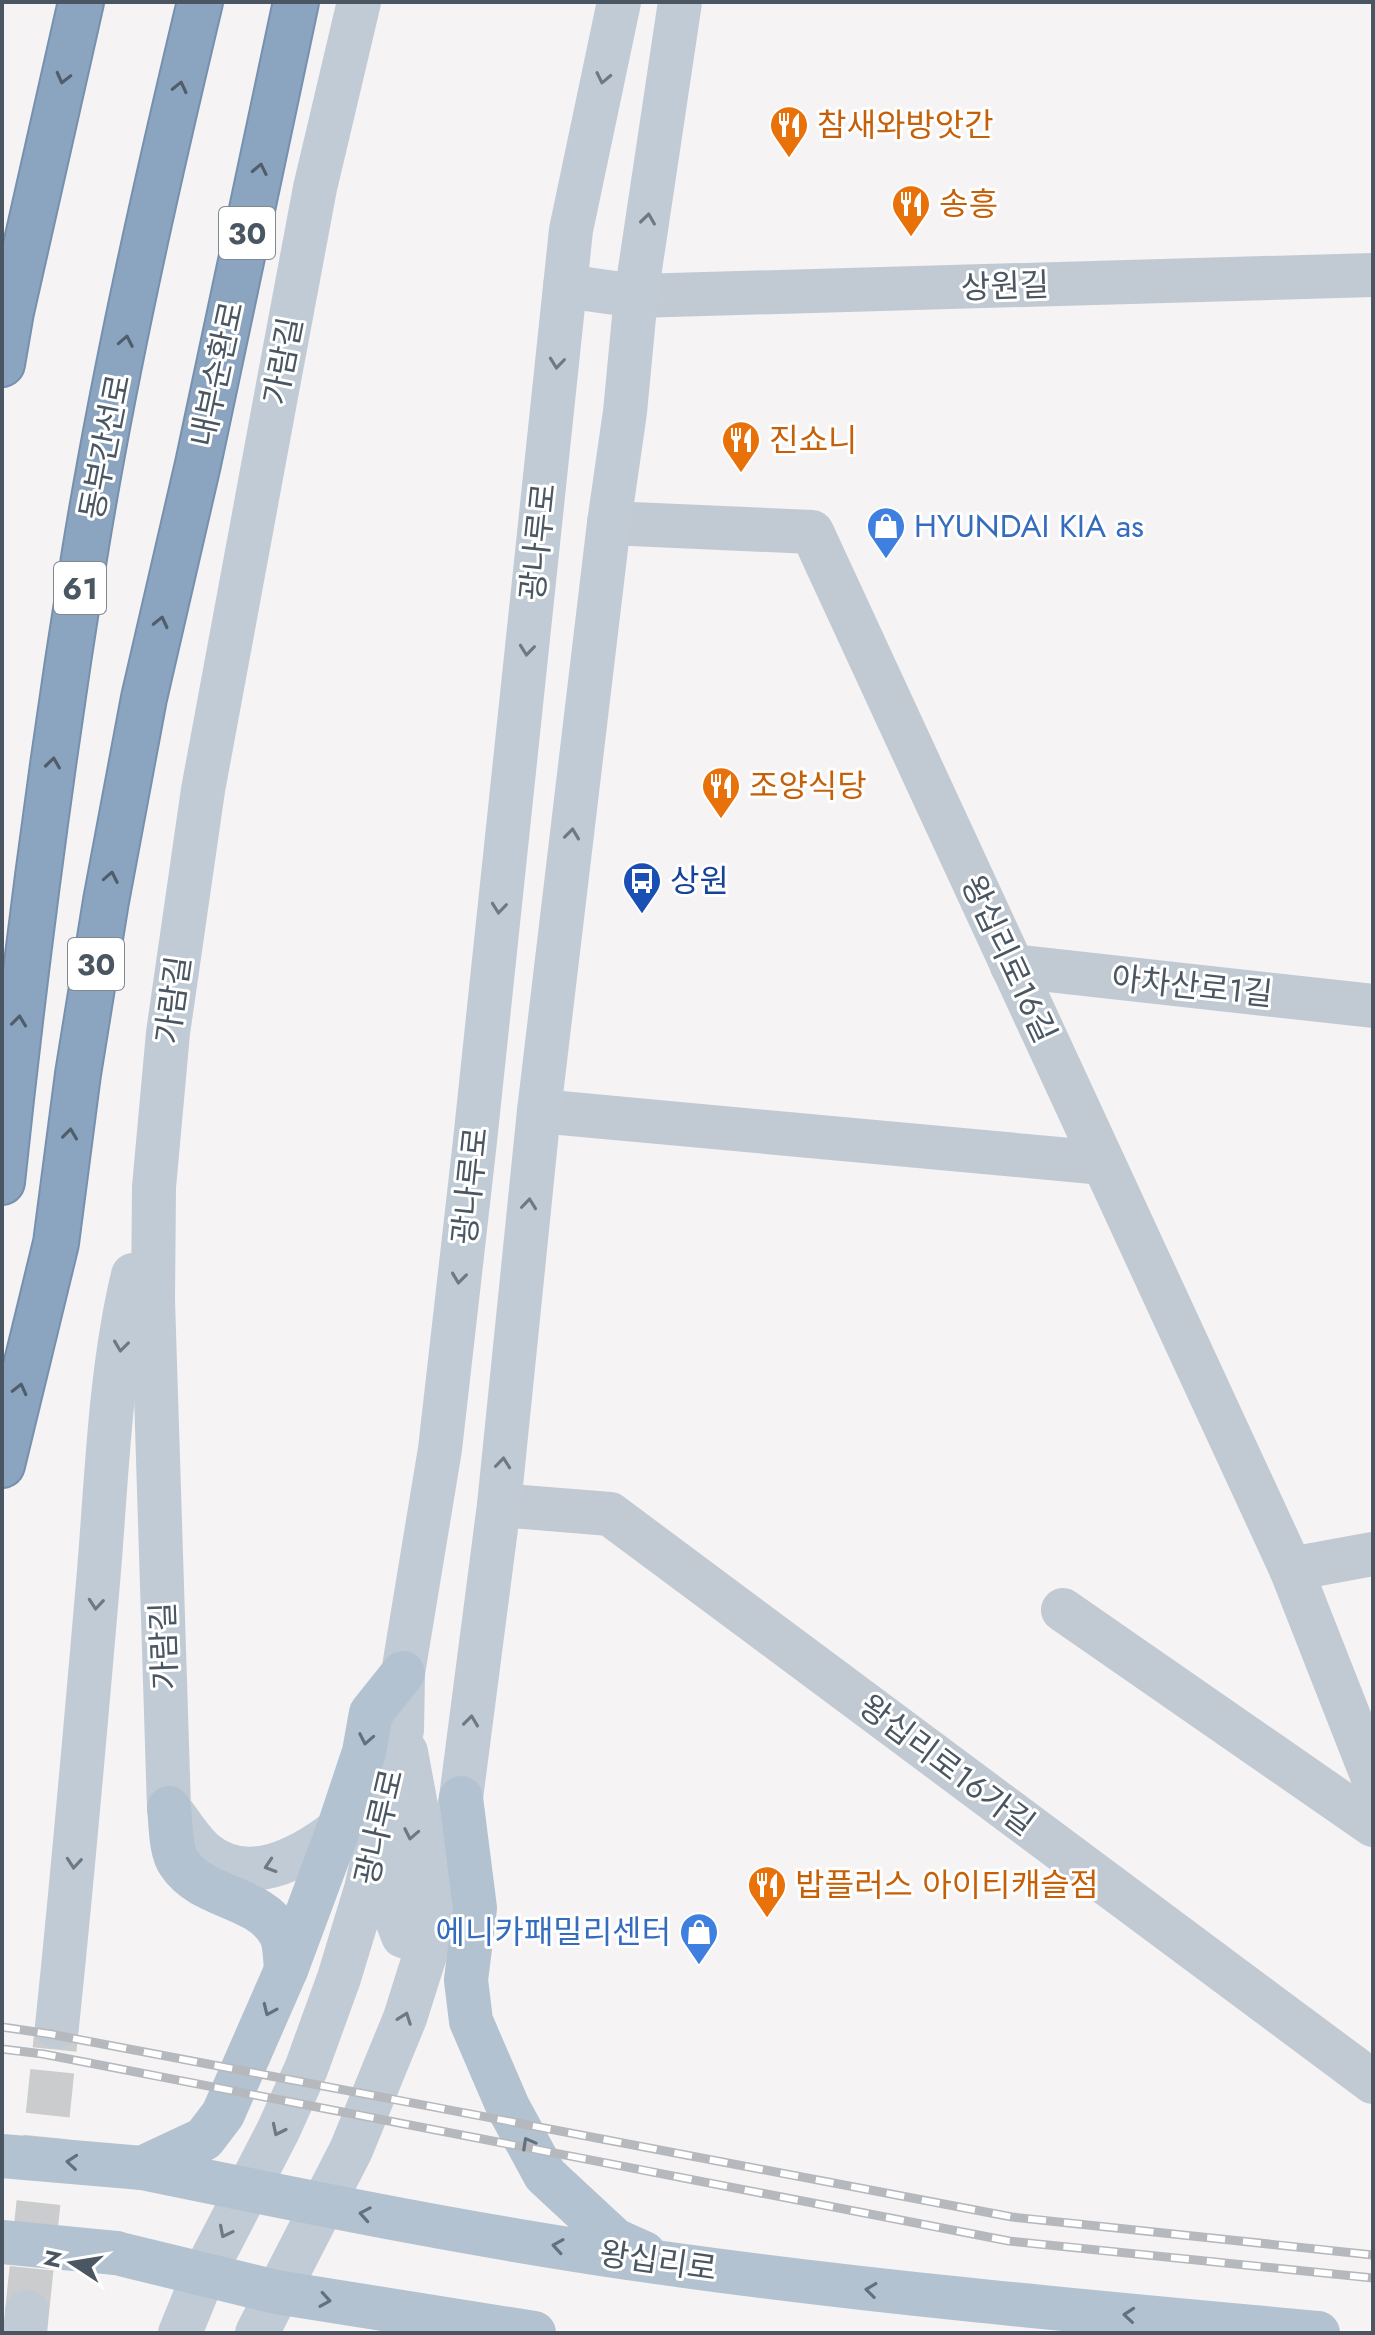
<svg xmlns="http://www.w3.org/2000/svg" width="1375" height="2335" viewBox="0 0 1375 2335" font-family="Jost,'Noto Sans KR',sans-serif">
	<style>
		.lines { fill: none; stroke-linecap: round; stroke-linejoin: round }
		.secondary-tunnel { stroke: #caccce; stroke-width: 44; stroke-dasharray: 44 22; stroke-linecap: butt }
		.highway-casing { stroke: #7690ad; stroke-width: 48 }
		.street { stroke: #c1cad2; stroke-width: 44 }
		.secondary { stroke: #c1cbd6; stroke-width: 44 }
		.primary { stroke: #b3c2d1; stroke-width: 44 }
		.highway { stroke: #8ba5c1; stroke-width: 44 }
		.rail-casing { stroke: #b5b8bd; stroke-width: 9 }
		.rail { stroke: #fff; stroke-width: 6; stroke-dasharray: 18; stroke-linecap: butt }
		.primary-bridge { stroke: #b3c2d1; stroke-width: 44 }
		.oneway { stroke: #505e6b }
		.oneway2 { stroke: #6e7984 }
		.oneway3 { stroke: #64717d }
		.labels { text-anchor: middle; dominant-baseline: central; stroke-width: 6; stroke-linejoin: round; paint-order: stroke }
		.shield { fill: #fff; stroke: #808990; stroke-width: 2 }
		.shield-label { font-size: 30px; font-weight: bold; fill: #4a5661 }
		.food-label { font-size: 32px; fill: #c56008; stroke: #fff; text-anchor: start }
		.street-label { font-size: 32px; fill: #4a5661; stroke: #fff }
		.shop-label { font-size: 32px; fill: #366cbe; stroke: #fff; text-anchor: start }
		.transit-label { font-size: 32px; fill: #164399; stroke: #fff; text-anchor: start }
	</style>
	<rect width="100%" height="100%" fill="#f5f3f3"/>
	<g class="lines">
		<!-- secondary-tunnel -->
		<path class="secondary-tunnel" d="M27,2312L57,2026"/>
		<defs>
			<g id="highway">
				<path d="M2,364L11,312L81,2"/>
				<path d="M2,1182C24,973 51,765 84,558C114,372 156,186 200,2"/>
				<path d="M2,1465L56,1243L78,1074L106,901L144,698L198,464L296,2"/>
			</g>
		</defs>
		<!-- highway casing -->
		<use href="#highway" class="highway-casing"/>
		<!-- street -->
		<g class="street">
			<path d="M636,296L1373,275"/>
			<path d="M609,523L812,532L1291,1569L1373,1778"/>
			<path d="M1012,966L1373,1006"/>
			<path d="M539,1111L1103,1163"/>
			<path d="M499,1505L610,1514L1373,2082"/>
			<path d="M1291,1569L1373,1554"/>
			<path d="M1063,1610L1373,1825"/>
		</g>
		<!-- secondary -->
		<g class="secondary">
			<path d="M565,286L636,296"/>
			<path d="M406,1752L416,1806L395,1915L403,1936L429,1944"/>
			<path d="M338,1830C300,1859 247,1888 204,1852C190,1840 180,1822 169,1808L153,1300L154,1187L168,1033L203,790L276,396L315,188L359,2"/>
			<path d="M57,2026C73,1874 86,1723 99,1571C107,1473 110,1371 133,1275"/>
			<path d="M25,2333L27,2312"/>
			<path d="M180,2333L204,2274L278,2131L306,2069L339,1978L366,1889L402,1730L403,1673L440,1449L475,1141L571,230L619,2"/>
			<path d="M257,2333L351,2150L405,2018L436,1920L461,1798L499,1505L539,1111L609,523L625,412L636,296L680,2"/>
		</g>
		<!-- primary -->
		<g class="primary">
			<path d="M461,1798L475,1908L466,1980L471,2021L508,2107L545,2175L615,2240L644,2253"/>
			<path d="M169,1808C171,1824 170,1850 179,1863C202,1899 259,1895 280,1933C285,1942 285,1959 286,1970"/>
			<path d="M142,2168C317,2204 493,2240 670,2264C886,2294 1102,2313 1318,2333"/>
			<path d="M142,2168L204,2139L223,2114L286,1970L338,1830L364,1752L371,1713L403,1673"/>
			<path d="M116,2253L276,2292L534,2333"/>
		</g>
		<!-- highway -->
		<use href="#highway" class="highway"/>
		<defs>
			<g id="rail">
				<path d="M2,2027L50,2034L1012,2217L1373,2255"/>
				<path d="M2,2049L43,2054L1009,2241L1373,2278"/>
			</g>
		</defs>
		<!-- rail casing -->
		<use href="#rail" class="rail-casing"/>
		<!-- rail -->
		<use href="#rail" class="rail"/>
		<!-- primary-bridge -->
		<g class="primary-bridge">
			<path d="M2,2156L142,2168"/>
			<path d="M2,2242L116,2253"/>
		</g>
	</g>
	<!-- one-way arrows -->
	<defs><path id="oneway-chevron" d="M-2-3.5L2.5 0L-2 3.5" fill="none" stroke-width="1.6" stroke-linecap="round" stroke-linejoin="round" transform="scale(2)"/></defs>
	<g class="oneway">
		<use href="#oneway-chevron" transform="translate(63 78) rotate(104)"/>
		<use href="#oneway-chevron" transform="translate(180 87) rotate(-77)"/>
		<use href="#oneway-chevron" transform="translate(260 169) rotate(-78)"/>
		<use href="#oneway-chevron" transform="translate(126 341) rotate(-79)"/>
		<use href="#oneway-chevron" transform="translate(161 622) rotate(-77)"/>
		<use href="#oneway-chevron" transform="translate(53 763) rotate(-82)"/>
		<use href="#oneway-chevron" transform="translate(111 877) rotate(-79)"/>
		<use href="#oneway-chevron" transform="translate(19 1021) rotate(-83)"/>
		<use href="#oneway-chevron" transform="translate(70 1134) rotate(-83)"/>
		<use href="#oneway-chevron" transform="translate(20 1389) rotate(-76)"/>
	</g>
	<g class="oneway2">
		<use href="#oneway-chevron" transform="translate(603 78) rotate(102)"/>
		<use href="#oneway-chevron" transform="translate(648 219) rotate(-82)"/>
		<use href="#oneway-chevron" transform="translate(557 363) rotate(96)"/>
		<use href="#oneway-chevron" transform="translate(527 650) rotate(96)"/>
		<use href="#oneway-chevron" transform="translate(572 834) rotate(-83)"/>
		<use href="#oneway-chevron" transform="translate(499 908) rotate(96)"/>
		<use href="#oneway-chevron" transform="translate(529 1204) rotate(-84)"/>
		<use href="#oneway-chevron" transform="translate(459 1278) rotate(97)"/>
		<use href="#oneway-chevron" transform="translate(121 1346) rotate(97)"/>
		<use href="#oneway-chevron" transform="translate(503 1463) rotate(-84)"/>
		<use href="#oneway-chevron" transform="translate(96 1604) rotate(95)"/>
		<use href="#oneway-chevron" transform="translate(471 1721) rotate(-83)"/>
		<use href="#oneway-chevron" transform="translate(411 1834) rotate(101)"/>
		<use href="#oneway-chevron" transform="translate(74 1863) rotate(95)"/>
		<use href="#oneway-chevron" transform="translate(270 1866) rotate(162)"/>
		<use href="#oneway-chevron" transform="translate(405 2018) rotate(-70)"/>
		<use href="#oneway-chevron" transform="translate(278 2130) rotate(116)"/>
		<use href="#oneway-chevron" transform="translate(225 2232) rotate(117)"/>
	</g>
	<g class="oneway3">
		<use href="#oneway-chevron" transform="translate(366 1739) rotate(101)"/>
		<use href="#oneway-chevron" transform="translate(269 2010) rotate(114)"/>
		<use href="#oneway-chevron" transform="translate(528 2143) rotate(-119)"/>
		<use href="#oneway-chevron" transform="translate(72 2162) rotate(-175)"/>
		<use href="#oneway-chevron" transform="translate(365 2214) rotate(-170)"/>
		<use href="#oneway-chevron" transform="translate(558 2246) rotate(-171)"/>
		<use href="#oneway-chevron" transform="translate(871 2290) rotate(-173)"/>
		<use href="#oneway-chevron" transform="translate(325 2300) rotate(9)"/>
		<use href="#oneway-chevron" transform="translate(1129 2315) rotate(-175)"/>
	</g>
	<!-- icons -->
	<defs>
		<symbol id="restaurant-pin" viewBox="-11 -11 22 30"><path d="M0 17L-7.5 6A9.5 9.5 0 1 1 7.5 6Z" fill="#e8710a" stroke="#fff"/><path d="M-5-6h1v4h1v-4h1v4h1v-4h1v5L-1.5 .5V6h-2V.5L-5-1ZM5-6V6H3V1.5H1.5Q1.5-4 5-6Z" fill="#fff"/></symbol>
		<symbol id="shop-pin" viewBox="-11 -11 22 30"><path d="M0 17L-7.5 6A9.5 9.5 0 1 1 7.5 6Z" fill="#3f7fe0" stroke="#fff"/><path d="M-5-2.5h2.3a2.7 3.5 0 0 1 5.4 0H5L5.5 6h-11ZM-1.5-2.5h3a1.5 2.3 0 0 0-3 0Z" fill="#fff"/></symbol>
		<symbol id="bus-pin" viewBox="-11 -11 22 30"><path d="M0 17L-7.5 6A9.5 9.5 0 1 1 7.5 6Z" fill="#1a4fb4" stroke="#fff"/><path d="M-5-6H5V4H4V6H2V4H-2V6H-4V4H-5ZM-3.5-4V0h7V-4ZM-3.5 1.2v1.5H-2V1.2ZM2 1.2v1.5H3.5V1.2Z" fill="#fff"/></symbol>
	</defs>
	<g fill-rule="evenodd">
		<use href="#restaurant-pin" x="767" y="103" width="44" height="60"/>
		<use href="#restaurant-pin" x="889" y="182" width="44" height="60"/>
		<use href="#restaurant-pin" x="719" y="418" width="44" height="60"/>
		<use href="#shop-pin" x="864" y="504" width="44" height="60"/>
		<use href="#restaurant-pin" x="699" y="764" width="44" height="60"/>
		<use href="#bus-pin" x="620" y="859" width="44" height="60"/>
		<use href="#restaurant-pin" x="745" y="1863" width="44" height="60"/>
		<use href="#shop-pin" x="677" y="1910" width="44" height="60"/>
	</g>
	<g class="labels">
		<!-- shield labels -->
		<g class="shield">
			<rect x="219" y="207" width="56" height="52" rx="6"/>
			<rect x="54" y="562" width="52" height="52" rx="6"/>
			<rect x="68" y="938" width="56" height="52" rx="6"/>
		</g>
		<g class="shield-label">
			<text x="247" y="233">30</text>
			<text x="80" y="588">61</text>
			<text x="96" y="964">30</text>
		</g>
		<!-- food labels -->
		<g class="food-label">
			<text x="817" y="125">참새와방앗간</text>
			<text x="939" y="204">송흥</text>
			<text x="769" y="440">진쇼니</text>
			<text x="749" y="786">조양식당</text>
			<text x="795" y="1885">밥플러스 아이티캐슬점</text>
		</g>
		<!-- street labels -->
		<g class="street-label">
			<text transform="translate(1005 286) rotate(-2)">상원길</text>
			<text transform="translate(283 361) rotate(-79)">가람길</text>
			<text transform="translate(217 374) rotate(-78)">내부순환로</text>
			<text transform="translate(105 447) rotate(-79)">동부간선로</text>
			<text transform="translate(538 542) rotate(-84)">광나루로</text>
			<text transform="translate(1009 959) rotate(65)">왕십리로16길</text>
			<text transform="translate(1192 986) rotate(6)">아차산로1길</text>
			<text transform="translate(173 1000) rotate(-82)">가람길</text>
			<text transform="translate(470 1186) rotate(-84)">광나루로</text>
			<text transform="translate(164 1646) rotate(-92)">가람길</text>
			<text transform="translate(947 1765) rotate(37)">왕십리로16가길</text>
			<text transform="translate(379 1827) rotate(-77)">광나루로</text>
			<text transform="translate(658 2261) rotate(8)">왕십리로</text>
		</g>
		<!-- shop labels -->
		<g class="shop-label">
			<text x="914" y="526">HYUNDAI KIA as</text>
			<text x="671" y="1932" text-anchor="end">에니카패밀리센터</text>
		</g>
		<!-- transit labels -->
		<g class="transit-label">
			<text x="670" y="881">상원</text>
		</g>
	</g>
	<!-- border -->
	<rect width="1375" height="2335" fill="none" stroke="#4a5661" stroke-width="8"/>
	<!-- north arrow -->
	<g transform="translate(72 2263) rotate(282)" stroke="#ffffff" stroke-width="6" paint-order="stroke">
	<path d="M0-6L14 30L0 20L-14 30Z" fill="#4a5661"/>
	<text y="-12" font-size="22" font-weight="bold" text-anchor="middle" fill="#4a5661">N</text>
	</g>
</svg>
